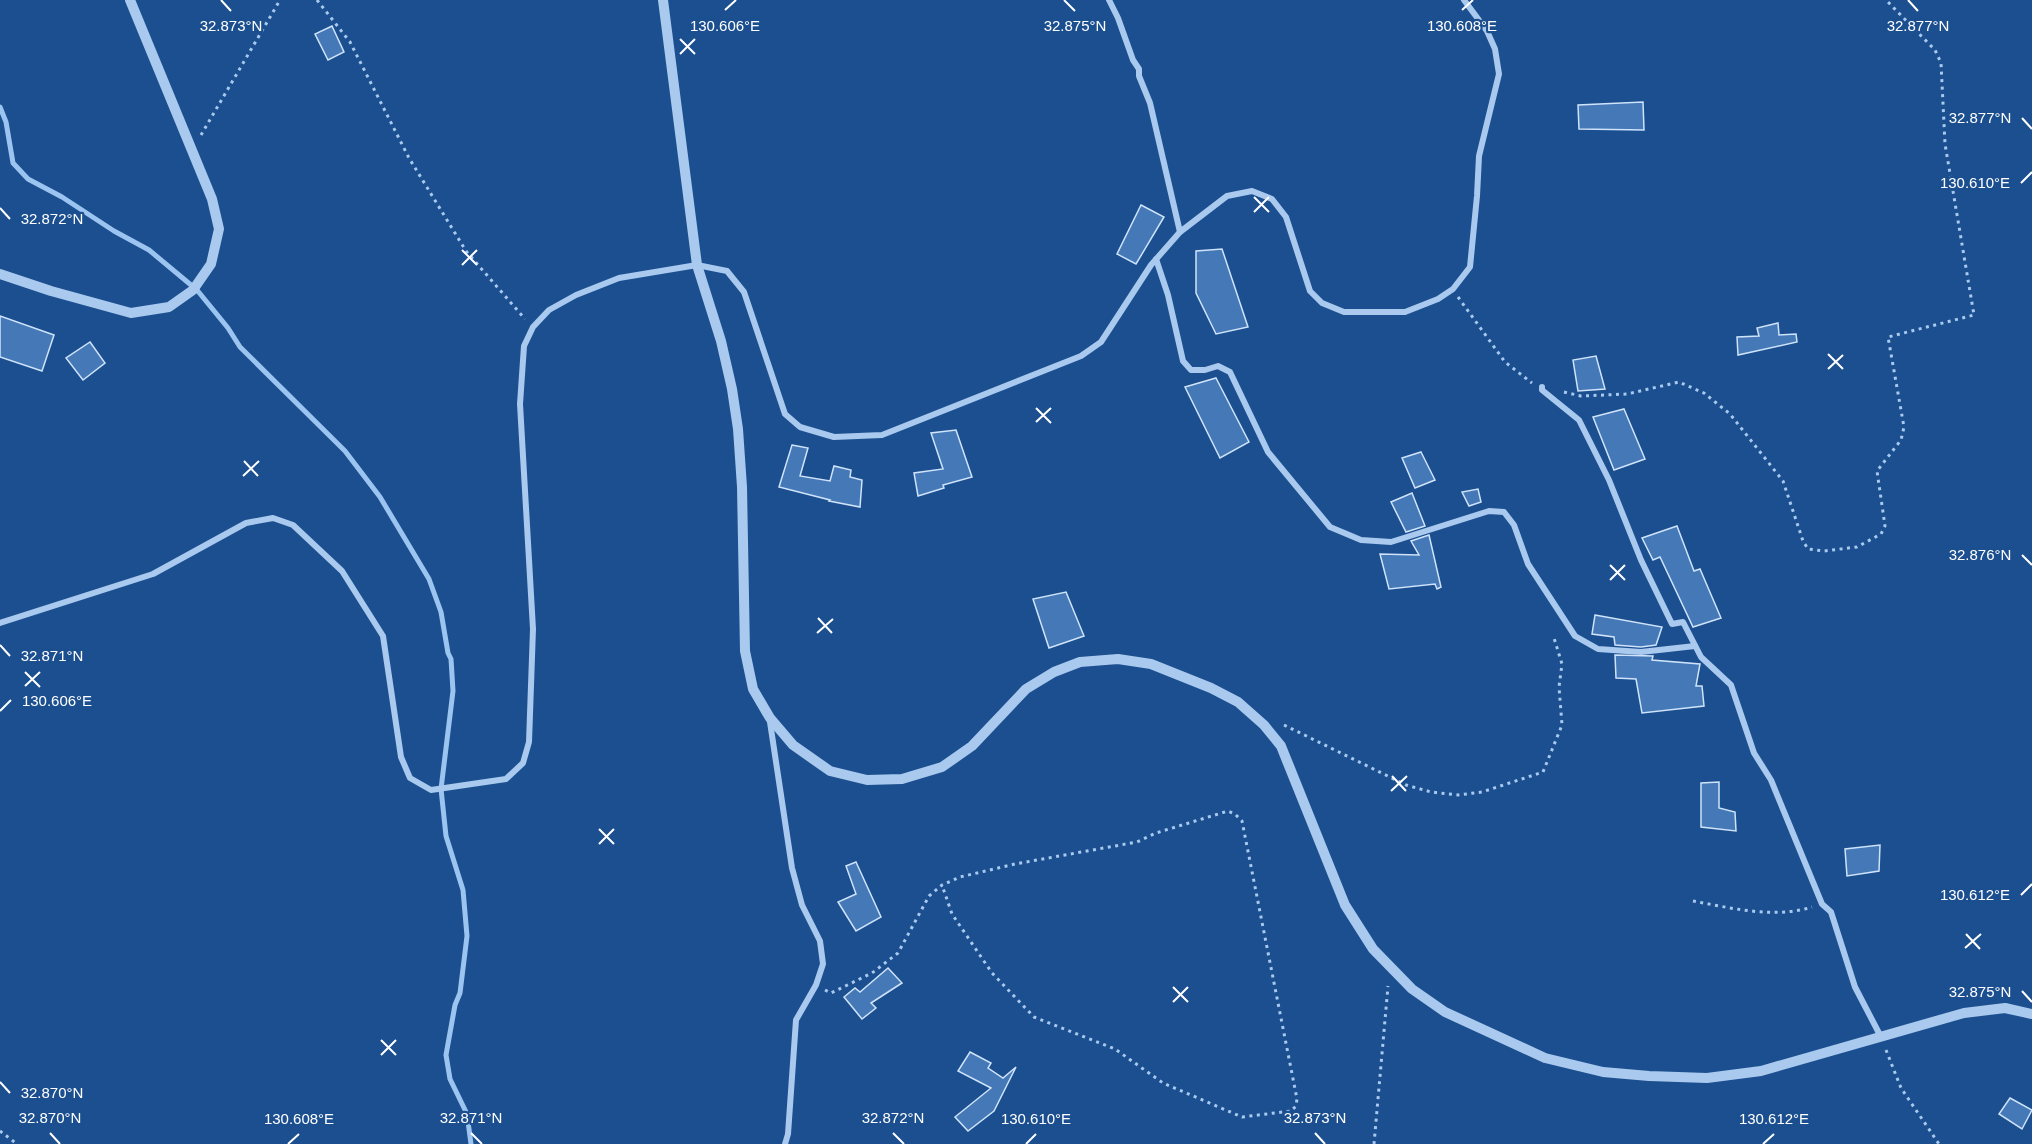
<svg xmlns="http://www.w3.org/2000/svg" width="2032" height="1144" viewBox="0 0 2032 1144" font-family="Helvetica,sans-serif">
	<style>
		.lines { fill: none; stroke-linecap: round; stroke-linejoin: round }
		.stream { stroke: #9cc4f0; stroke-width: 5 }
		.building { fill: #4478b7; stroke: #cfe3fa; stroke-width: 1.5 }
		.path { stroke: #a9c9ee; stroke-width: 3; stroke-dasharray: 3 4.5; stroke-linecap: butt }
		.minor { stroke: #a9c9ee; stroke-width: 6 }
		.tertiary { stroke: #a9c9ee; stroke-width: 10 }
		.ticks { fill: none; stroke: #fff; stroke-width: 2 }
		.ticks-label { font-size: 15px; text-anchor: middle; fill: #fff; stroke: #1b4f8f; stroke-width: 4.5; stroke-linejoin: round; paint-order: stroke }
	</style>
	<rect width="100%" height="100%" fill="#1b4f8f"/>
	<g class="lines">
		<!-- stream -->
		<path class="stream" d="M0,107L6,122L13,163L28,179L62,197L114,231L149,250L197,290L228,328L240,347L345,451L380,497L429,579L441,612L448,653L451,659L453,691L441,789L446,836L463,890L467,936L460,993L455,1005L446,1055L450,1079L467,1114L471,1144"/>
	</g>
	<!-- building -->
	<g class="building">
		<path d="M332,26L344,52L328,60L315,34Z"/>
		<path d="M1643,102L1644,130L1579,129L1578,105Z"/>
		<path d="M1141,205L1164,217L1136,264L1117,254Z"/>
		<path d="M1222,249L1248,327L1216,334L1196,293V251Z"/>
		<path d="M0,316L54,335L42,371L0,357Z"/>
		<path d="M1778,323L1779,335L1796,334L1797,342L1738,355L1737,337L1759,336L1757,328Z"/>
		<path d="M90,342L105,363L83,380L66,358Z"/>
		<path d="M1596,356L1605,389L1578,391L1573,360Z"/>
		<path d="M1216,378L1249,442L1220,458L1185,387Z"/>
		<path d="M1624,409L1645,459L1614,470L1593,417Z"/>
		<path d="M956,430L972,477L943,485L944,488L918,496L914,473L943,469L931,433Z"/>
		<path d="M792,445L808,448L800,476L830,481L834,466L851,470L850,477L862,480L860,507L829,501L830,500L779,487Z"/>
		<path d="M1421,452L1435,480L1415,488L1402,458Z"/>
		<path d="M1478,489L1481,502L1469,506L1462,492Z"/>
		<path d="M1412,493L1425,526L1406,532L1391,502Z"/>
		<path d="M1677,526L1694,571L1700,569L1721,618L1693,627L1660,557L1653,560L1642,538Z"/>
		<path d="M1429,535L1441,587L1437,589L1435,584L1389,589L1380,554L1419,555L1411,541Z"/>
		<path d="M1066,592L1084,636L1049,648L1033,599Z"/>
		<path d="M1595,615L1662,627L1656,645L1641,647L1615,645L1614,637L1592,634Z"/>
		<path d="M1615,655L1653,656L1652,660L1700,664L1696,686H1702L1704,706L1642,713L1636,679L1616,678Z"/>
		<path d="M1719,782V808L1735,812L1736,831L1701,827V783Z"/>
		<path d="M1880,845L1879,871L1847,876L1845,849Z"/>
		<path d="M856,862L881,917L856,931L838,902L856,894L846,866Z"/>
		<path d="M888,968L902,983L871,1003L876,1008L862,1019L844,997L855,988L860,992Z"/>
		<path d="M970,1052L991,1063L988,1068L1003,1078L1016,1067L994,1111L968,1131L955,1117L991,1088L958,1071Z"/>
		<path d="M2010,1098L2032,1110L2022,1129L1999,1114Z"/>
	</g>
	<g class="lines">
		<!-- path -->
		<g class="path">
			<path d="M317,0L350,42L409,158L466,251L525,319"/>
			<path d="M201,135L280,0"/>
			<path d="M1458,297L1505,362L1532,383"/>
			<path d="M1564,392L1581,396L1627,394L1679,382L1704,393L1730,414L1783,481L1803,541L1808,549L1824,551L1857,547L1881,534L1885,526L1877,471L1901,440L1904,427L1888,337L1974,315L1945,144L1941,63L1935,50L1886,0"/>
			<path d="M1284,725L1406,785L1431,792L1458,795L1482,792L1543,772L1562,725L1559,687L1562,664L1554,638"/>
			<path d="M1693,901C1731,908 1774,919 1812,907"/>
			<path d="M825,990L831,993L872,973L898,953L929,896L942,885L960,877L1015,864L1137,842L1156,833L1228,811L1235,814L1242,821L1297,1099L1296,1106L1291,1111L1242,1117L1163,1083L1115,1049L1034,1017L992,973L952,914L942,885"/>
			<path d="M1886,1050L1901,1088L1939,1144"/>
			<path d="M0,1131L17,1144"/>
			<path d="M1374,1144L1388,986"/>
		</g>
		<!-- minor -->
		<g class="minor">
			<path d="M1109,0L1118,18L1133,60L1139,69V76L1150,103L1180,232"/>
			<path d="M1156,259L1168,295L1183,361L1191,370H1205L1218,366L1230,372L1268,452L1330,527L1361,540L1391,542L1489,511L1504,512L1514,525L1528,564L1575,636L1598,649L1641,652L1695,646"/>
			<path d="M1542,387V390L1579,420L1609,480L1641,560L1672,624L1683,622L1701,657L1731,685L1754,753L1771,780L1822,904L1831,912L1855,987L1881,1037"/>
			<path d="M0,623L153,574L246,523L273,518L293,525L342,571L383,636L401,757L410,778L431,790L506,779L523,763L529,742L533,629L520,404L524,346L533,327L549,310L576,295L619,278L697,265L727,271L744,292L785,414L800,427L834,437L882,435L1081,356L1101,342L1151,265L1180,232L1227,196L1252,191L1272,199L1286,217L1310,291L1322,303L1344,312H1405L1438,299L1453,289L1470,267L1477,196L1479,156L1499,74L1495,49L1487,31L1464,0"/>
			<path d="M770,722L792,868L802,905L820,941L823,964L816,985L796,1020L788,1134L785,1144"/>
		</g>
		<!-- tertiary -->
		<g class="tertiary">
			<path d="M663,0L697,265L721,341L732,389L738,429L742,487L745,651L753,689L770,718L793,745L830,771L867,780L902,779L942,767L972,746L1026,689L1054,672L1080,662L1118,659L1151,664L1211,688L1238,702L1264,725L1281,746L1345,905L1373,949L1412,989L1445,1012L1545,1058L1603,1072L1649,1076L1707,1078L1761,1071L1964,1013L2005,1008L2032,1014"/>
			<path d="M0,274L51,291L131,313L169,307L193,290L211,264L219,229L212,199L130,0"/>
		</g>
	</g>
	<!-- ticks -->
	<path class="ticks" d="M221,0L231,11M1064,0L1075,11M1908,0L1918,11M725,10L736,0M1462,10L1473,0M680,39L695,54M680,54L695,39M2022,118L2032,129M2021,183L2032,172M1254,197L1269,212M0,208L10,219M1254,212L1269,197M462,250L477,265M462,265L477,250M1828,354L1843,369M1828,369L1843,355M1036,408L1051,423M1036,422L1051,408M244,461L258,476M243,476L259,461M2022,555L2032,565M1610,565L1625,580M1610,580L1625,565M818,618L832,633M817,633L833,619M0,645L10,656M25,672L40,687M25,686L40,672M0,711L11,700M1392,776L1406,791M1391,791L1407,776M599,829L614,844M599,844L614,829M2021,895L2032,884M1966,934L1980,949M1965,948L1981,934M1173,987L1188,1002M2022,991L2032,1002M1173,1002L1188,987M381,1040L396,1055M381,1055L396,1040M0,1082L10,1093M50,1133L60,1144M471,1133L482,1144M893,1133L904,1144M1315,1133L1325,1144M288,1144L299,1134M1026,1144L1036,1134M1763,1144L1774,1134"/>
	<g class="ticks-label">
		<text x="725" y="31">130.606°E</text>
		<text x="1462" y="31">130.608°E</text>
		<text x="1075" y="31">32.875°N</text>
		<text x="231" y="31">32.873°N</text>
		<text x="1918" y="31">32.877°N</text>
		<text x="1980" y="123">32.877°N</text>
		<text x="1975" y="188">130.610°E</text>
		<text x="52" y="224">32.872°N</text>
		<text x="1980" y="560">32.876°N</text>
		<text x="52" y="661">32.871°N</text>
		<text x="57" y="706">130.606°E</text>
		<text x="1975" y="900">130.612°E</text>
		<text x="1980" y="997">32.875°N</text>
		<text x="52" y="1098">32.870°N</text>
		<text x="50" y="1123">32.870°N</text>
		<text x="471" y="1123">32.871°N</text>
		<text x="893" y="1123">32.872°N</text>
		<text x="1315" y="1123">32.873°N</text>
		<text x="299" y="1124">130.608°E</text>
		<text x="1036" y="1124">130.610°E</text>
		<text x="1774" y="1124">130.612°E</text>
	</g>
</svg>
